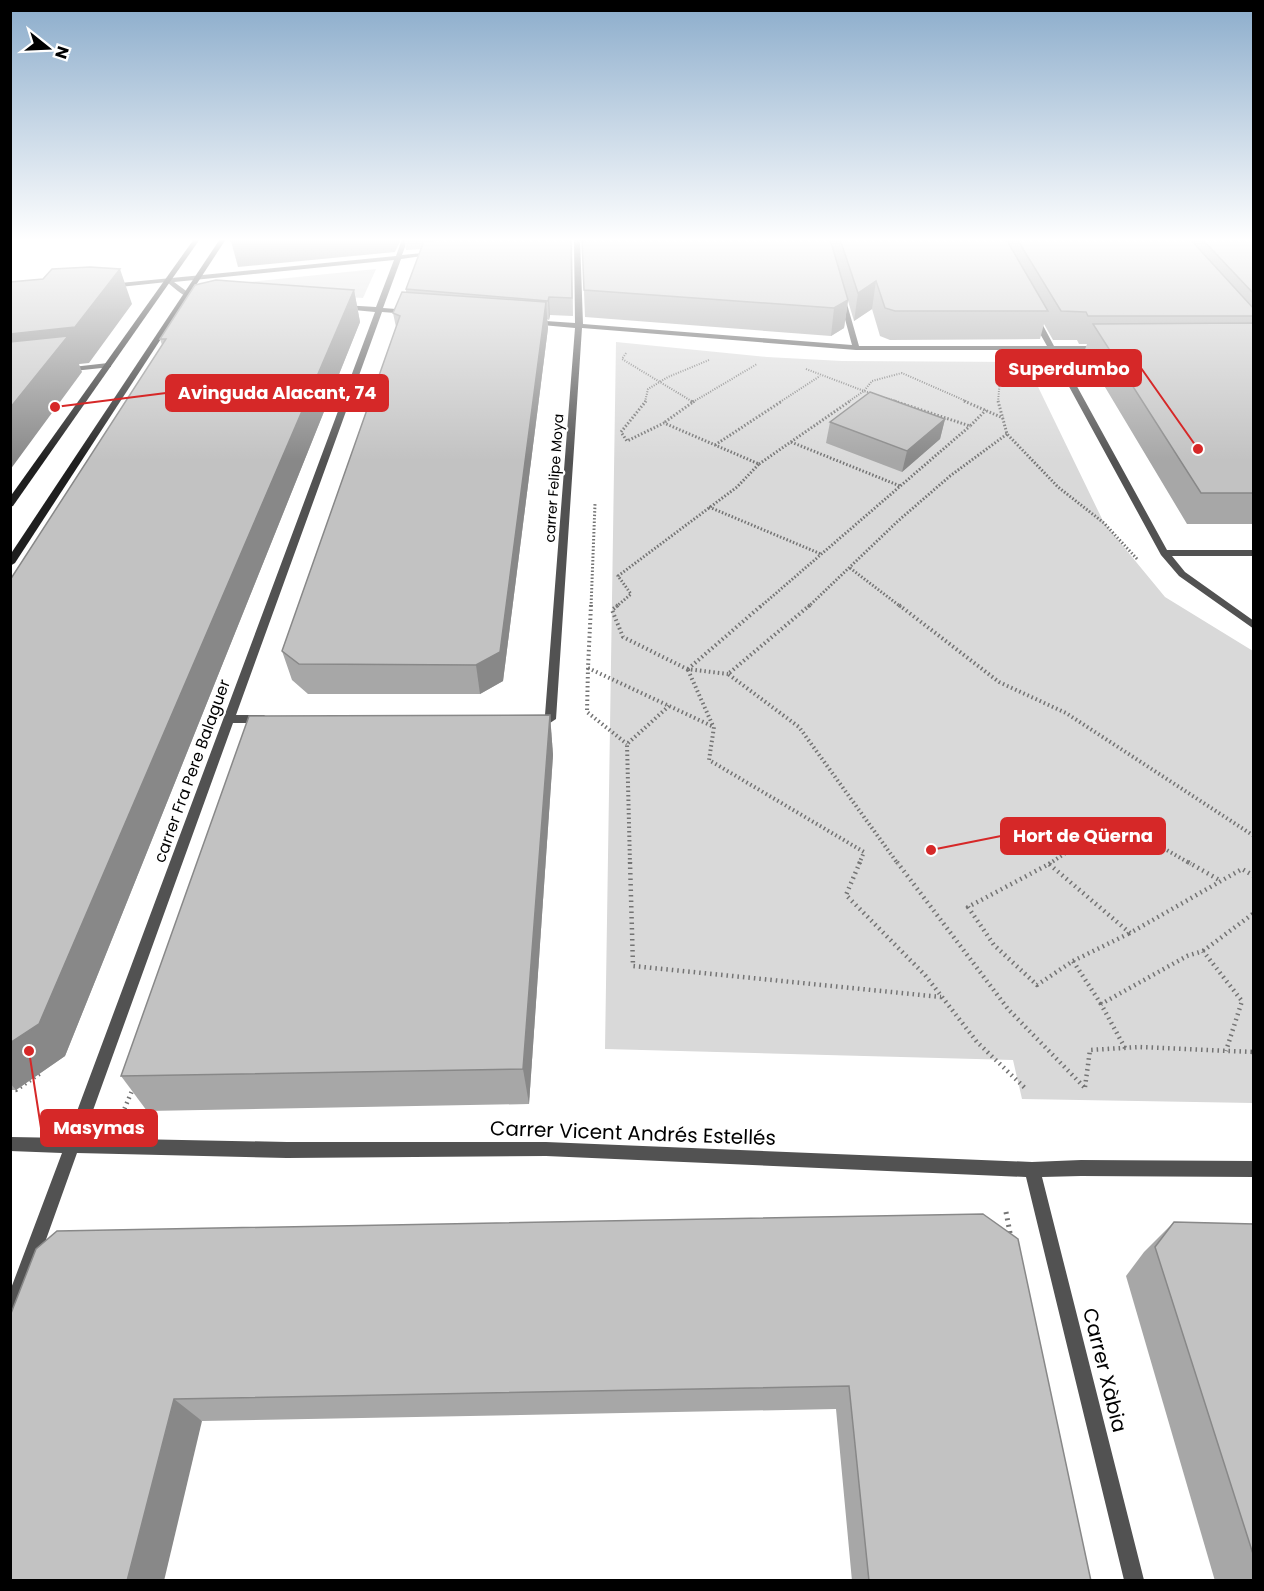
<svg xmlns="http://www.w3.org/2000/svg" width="1264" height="1591" viewBox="0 0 1264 1591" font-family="Poppins,sans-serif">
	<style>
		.green { fill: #d9d9d9 }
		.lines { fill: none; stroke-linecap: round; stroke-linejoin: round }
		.path-far4 { stroke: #747474; stroke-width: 2; stroke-dasharray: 1 1.5; stroke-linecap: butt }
		.path-far3 { stroke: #747474; stroke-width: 3; stroke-dasharray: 1.5 2; stroke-linecap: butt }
		.path-far2 { stroke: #747474; stroke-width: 4; stroke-dasharray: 1.5 3; stroke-linecap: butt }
		.path-far1 { stroke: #747474; stroke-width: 4.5; stroke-dasharray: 1.5 4; stroke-linecap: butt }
		.path { stroke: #747474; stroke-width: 5; stroke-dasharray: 2 4.5; stroke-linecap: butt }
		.street { fill: #525252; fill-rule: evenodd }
		.secondary { fill: #1f1f1f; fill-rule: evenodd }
		.wall { fill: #a7a7a7 }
		.shaded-wall { fill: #888 }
		.building { fill: #c2c2c2; stroke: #888; stroke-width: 1.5 }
		.labels { text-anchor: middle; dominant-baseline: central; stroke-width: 4.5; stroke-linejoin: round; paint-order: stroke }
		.far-street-label { font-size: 14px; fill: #000; stroke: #fff }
		.street-label { font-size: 16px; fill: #000; stroke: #fff }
		.near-street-label { font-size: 20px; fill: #000; stroke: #fff }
		.leader { fill: none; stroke: #d62828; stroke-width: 2 }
		.callout-dot { fill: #d62828; stroke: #fff; stroke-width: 2 }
		.callout { fill: #d62828; stroke: #d62828; stroke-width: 2 }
		.callout-label { font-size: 18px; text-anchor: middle; font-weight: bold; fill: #fff }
	</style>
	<rect width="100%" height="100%" fill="#fff"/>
	<!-- green -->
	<g class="green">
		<path d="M376,269L363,298L225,289L229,284Z"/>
		<path d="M616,342L767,357L842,361L1026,362L1104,523L1165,597L1253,651V1103L1022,1099L1013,1060L605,1049Z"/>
	</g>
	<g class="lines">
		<!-- path-far4 -->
		<g class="path-far4">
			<path d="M626,353L622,359L693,402"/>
			<path d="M806,369L864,391L872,381L902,373L968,402"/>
			<path d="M886,398L899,402"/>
			<path d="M645,402L648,389L668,377L709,360"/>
			<path d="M693,402L757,364"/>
			<path d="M780,402L820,376"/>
			<path d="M848,402L864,391L874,394"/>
			<path d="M998,402L1000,379L1005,371"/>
		</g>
		<!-- path-far3 -->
		<g class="path-far3">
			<path d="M894,401L970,426L986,410"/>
			<path d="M964,401L1003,418"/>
			<path d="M998,401L1007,434L1058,487L1104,523L1138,560"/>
			<path d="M693,402L695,401"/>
			<path d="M665,422L693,402L691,401"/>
			<path d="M791,442L900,486"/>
			<path d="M715,445L782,401"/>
			<path d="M759,464L850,401"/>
			<path d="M709,507L821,554"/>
			<path d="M850,568L901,607"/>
			<path d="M591,607L595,504"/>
			<path d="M616,607L631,594L618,576L737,487L759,464L664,423L627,441L621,432L646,401"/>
			<path d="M760,607L970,426"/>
			<path d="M808,607L898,521L950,476L1007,434"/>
		</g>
		<!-- path-far2 -->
		<g class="path-far2">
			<path d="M591,605L588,668L714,727L709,760L864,852L859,864"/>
			<path d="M618,605L612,610L623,637L687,669L728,674"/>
			<path d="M810,605L728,674L799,727L898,864"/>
			<path d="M899,605L999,682L1066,713L1254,836"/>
			<path d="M588,668L587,712L627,744"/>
			<path d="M688,669L762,605"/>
			<path d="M688,670L713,726"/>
			<path d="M630,864L627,744L669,706"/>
			<path d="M1049,864L1115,820L1191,864"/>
		</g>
		<!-- path-far1 -->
		<g class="path-far1">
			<path d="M630,862L633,966L941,997"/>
			<path d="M860,862L846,895L925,975L977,1042L1025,1088"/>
			<path d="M897,862L1008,1009L1085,1088"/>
			<path d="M1188,862L1221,881"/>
			<path d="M1049,864L1052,862"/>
			<path d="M1203,951L1254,913"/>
			<path d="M1073,961L1130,933"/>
			<path d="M1101,1004L1073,961L1037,985L994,945L968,907L1049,864L1130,933L1242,869L1254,876"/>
			<path d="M1125,1048L1101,1004L1187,956L1203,951L1242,1001L1226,1051"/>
			<path d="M1085,1087L1090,1050L1139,1047L1254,1052"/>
			<path d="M10,1090H16L42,1072"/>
			<path d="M123,1117H121L134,1086"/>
		</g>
		<!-- path -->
		<path class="path" d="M1006,1212L1011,1238"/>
		<!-- street -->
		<g class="street">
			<path d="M402,239H408L402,255L433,252L436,254L401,259L383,308L409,310L413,312L409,314L382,312L236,715H264L270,719L264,723H233L83,1138L287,1142H546L1032,1162L1081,1160L1254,1161V1177L1081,1176L1042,1177L1144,1580H1124L1026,1177L546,1156L287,1158L77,1153L19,1315L16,1321L10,1323V1291L62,1153L10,1151V1137L67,1138L375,312L343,309L339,307L343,305L376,307L394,260L174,282L189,293L202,295L203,296C189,303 178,291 167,282L110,288L107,286L110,284L396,256Z"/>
			<path d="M574,239H580L583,324L852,345L839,297L842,295L845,297L859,346H1047L1030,316L1034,314L1038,316L1054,346H1104V350H1057L1167,550H1254V556H1172L1185,572L1254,621V629L1179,576L1161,555L1049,350H856L582,328L556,719L550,723L532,722L530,719L532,716L545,715L575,328L531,324L527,322L531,320L575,323Z"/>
			<path d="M108,363H111V367L64,372L60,370L64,368Z"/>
		</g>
		<!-- secondary -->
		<g class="secondary">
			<path d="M194,239H200L13,506L10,507V497Z"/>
			<path d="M220,239H226L15,563L10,566V555Z"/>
		</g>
	</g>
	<!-- wall -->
	<g class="wall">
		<path d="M404,239H572L573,316L550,315L549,320L547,319L548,328L503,681L480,694H308L292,680L282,651L396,327L393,313L406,292V289L421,249L406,250Z"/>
		<path d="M582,239H1254V524H1187L1084,352L1087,344H1079L1077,340H1053L1044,324L1040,339L890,340L880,336L872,309L854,321L848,301L844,328L831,336L585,317Z"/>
		<path d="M354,290L360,322L65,1056L16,1090H10V580L162,345L160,339Z"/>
		<path d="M945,419L940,439L902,472L826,443L830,422Z"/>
		<path d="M550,715L553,755L529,1104L147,1111L121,1076Z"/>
		<path d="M983,1214L1091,1581H852L836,1409L202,1421L10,1316Z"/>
		<path d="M1174,1222L1254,1224V1581H1215L1126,1276L1144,1252Z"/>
	</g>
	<!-- shaded-wall -->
	<g class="shaded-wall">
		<path d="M253,239H401L395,252L238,267L231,241Z"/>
		<path d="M120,269L132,304L89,363L79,364L82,372L10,470V334Z"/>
		<path d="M876,281L872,309L854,321L858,293Z"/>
		<path d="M354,290L360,322L65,1056L16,1090L10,1083V1043Z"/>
		<path d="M549,297L550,315L549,320L548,301Z"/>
		<path d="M848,300L844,328L831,336L834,308Z"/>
		<path d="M546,302L548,328L503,681L480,694L476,665Z"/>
		<path d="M945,419L940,439L902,472L907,451Z"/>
		<path d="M550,715L553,755L529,1104L523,1069Z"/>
		<path d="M174,1399L202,1421L164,1581H127Z"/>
	</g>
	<!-- building -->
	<g class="building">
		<path d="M232,239H253L231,241Z"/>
		<path d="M449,239H571L572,298L549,297L548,301L406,289L424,241Z"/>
		<path d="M582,239H830L848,300L834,308L584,290Z"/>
		<path d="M840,239H1006L1048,311H895L885,308L876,281L858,293Z"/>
		<path d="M1017,239H1190L1254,309V316H1088L1086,312L1061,311Z"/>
		<path d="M1202,239H1254V294Z"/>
		<path d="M90,267L120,269L75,327L10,334V282L43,279L52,269Z"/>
		<path d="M216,280L354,290L39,1024L10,1043V580L166,339H160L195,285Z"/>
		<path d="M402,292L546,302L500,652L476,665L299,664L282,651L400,316L393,313Z"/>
		<path d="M1254,323V493H1201L1093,324Z"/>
		<path d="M68,336L10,408V342Z"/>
		<path d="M870,392L945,419L907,451L830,422Z"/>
		<path d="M550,715L523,1069L121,1076L249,716Z"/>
		<path d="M983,1214L1018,1239L1091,1581H869L849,1386L174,1399L127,1581H10V1316L36,1249L57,1231Z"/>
		<path d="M1174,1222L1254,1224V1557L1155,1247Z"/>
	</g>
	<!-- sky -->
	<linearGradient id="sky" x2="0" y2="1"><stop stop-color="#8baccb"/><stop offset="0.52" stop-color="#fff"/><stop offset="1" stop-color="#fff" stop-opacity="0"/></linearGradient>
	<rect width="1264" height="461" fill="url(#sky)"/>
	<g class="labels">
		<!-- far-street labels -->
		<g class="far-street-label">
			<text transform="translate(554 478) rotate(-86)">carrer Felipe Moya</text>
		</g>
		<!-- street labels -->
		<g class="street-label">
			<text transform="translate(192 771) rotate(-70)">carrer Fra Pere Balaguer</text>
		</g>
		<!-- near-street labels -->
		<g class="near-street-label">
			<text transform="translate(633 1133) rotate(2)">Carrer Vicent Andrés Estellés</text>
			<text transform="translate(1105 1370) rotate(76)">Carrer Xàbia</text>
		</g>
	</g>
	<!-- callouts -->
	<path class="leader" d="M1198 449L1141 368M55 407L166 393M931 850L1001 836M29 1051L41 1128"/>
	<g class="callout-dot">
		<circle cx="1198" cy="449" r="6"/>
		<circle cx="55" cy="407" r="6"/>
		<circle cx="931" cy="850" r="6"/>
		<circle cx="29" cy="1051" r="6"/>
	</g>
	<g class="callout">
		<rect x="996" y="350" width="145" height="36" rx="6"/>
		<rect x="166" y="375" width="222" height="36" rx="6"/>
		<rect x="1001" y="818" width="164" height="36" rx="6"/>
		<rect x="41" y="1110" width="116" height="36" rx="6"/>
	</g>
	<g class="callout-label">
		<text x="1069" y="375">Superdumbo</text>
		<text x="277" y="399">Avinguda Alacant, 74</text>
		<text x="1083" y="842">Hort de Qüerna</text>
		<text x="99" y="1134">Masymas</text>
	</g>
	<!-- border -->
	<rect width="1264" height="1591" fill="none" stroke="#000000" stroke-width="24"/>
	<!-- north arrow -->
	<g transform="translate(48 48) rotate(108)" stroke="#ffffff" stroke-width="4.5" paint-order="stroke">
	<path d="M0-4.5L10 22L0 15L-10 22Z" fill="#000000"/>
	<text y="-9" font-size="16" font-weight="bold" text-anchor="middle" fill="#000000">N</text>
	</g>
</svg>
